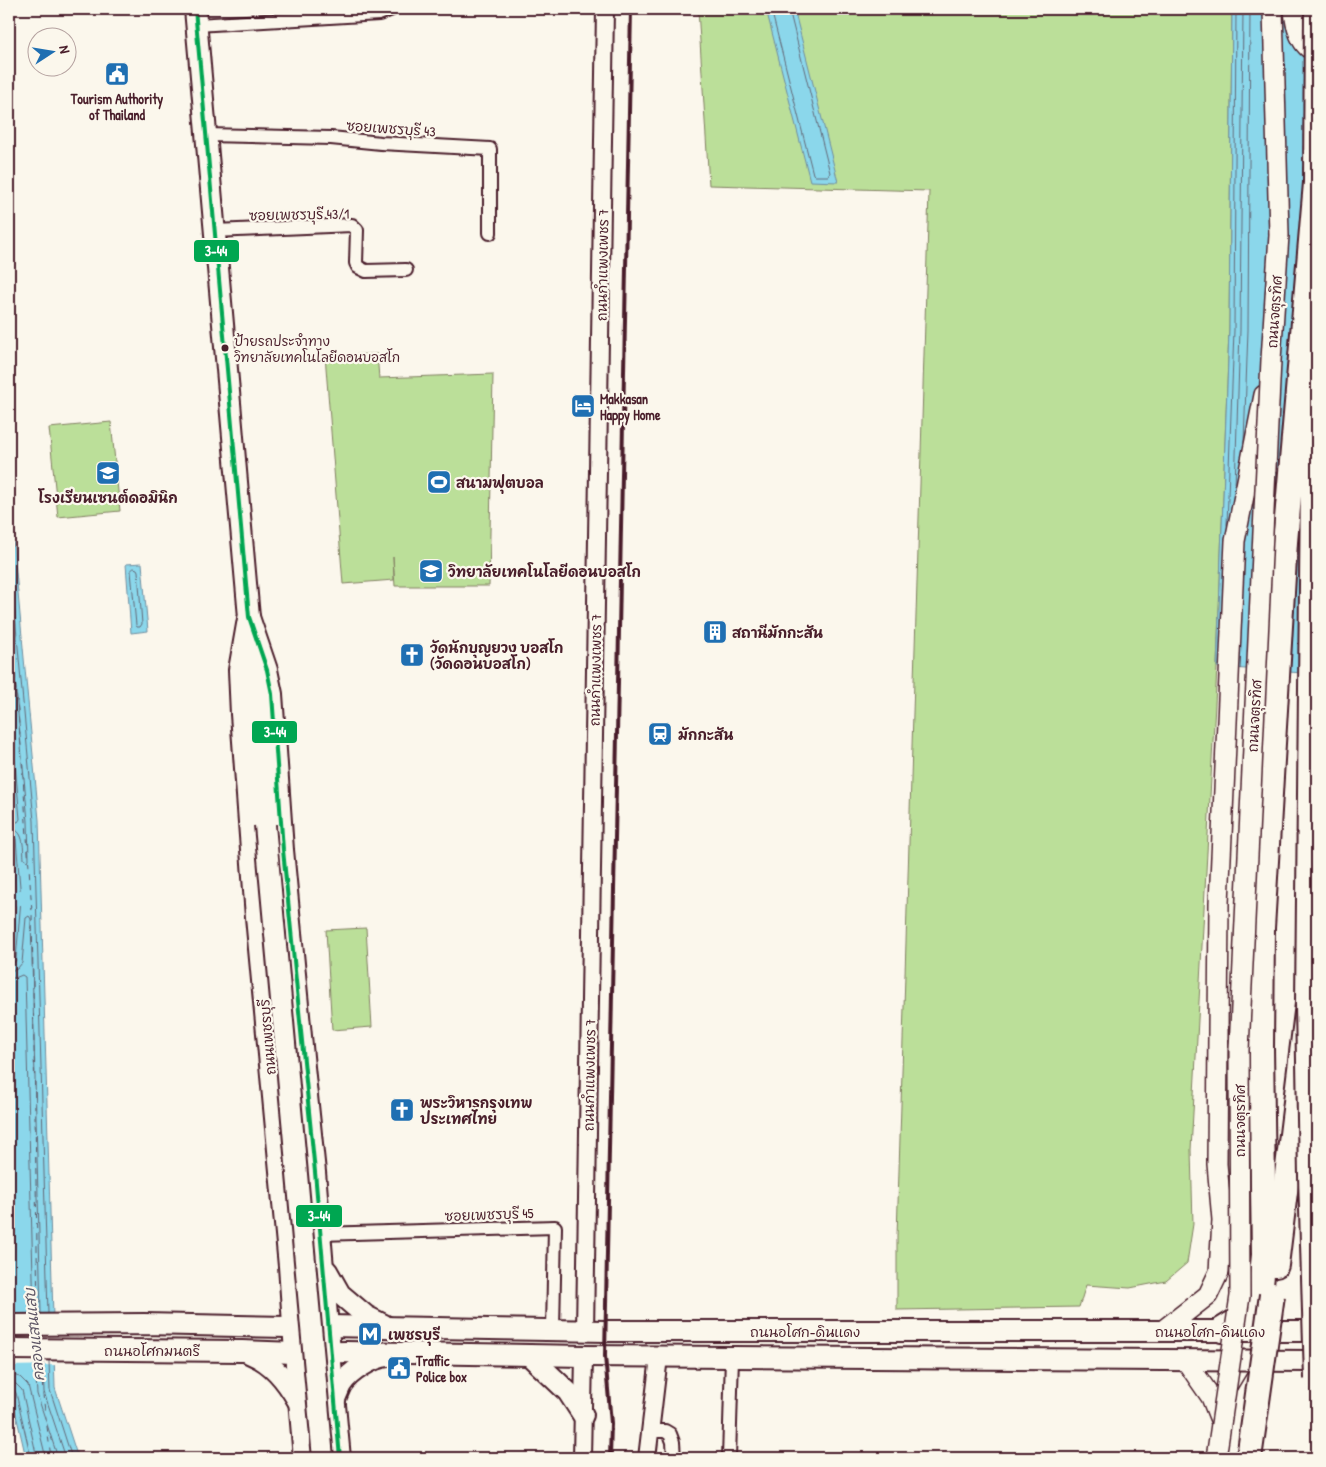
<svg xmlns="http://www.w3.org/2000/svg" width="1326" height="1467" viewBox="0 0 1326 1467" font-family="'Patrick Hand','Playpen Sans Thai',sans-serif">
	<style>
		.green { fill: #bbdf99; stroke: #827f62 }
		.water { fill: #8bd7eb; stroke: #718d9e }
		.pier { fill: #fbf7ec }
		.lines { fill: none; stroke-linecap: round; stroke-linejoin: round }
		.shore { stroke: #646978; stroke-width: 1 }
		.canal { stroke: #8bd7eb; stroke-width: 15 }
		.ferry { stroke: #5e5665; stroke-width: 1; stroke-dasharray: 6 5; stroke-linecap: butt }
		.minor-casing { stroke: #4a1f2b; stroke-width: 16 }
		.tertiary-casing { stroke: #4a1f2b; stroke-width: 20 }
		.secondary-casing { stroke: #4a1f2b; stroke-width: 22 }
		.primary-casing { stroke: #4a1f2b; stroke-width: 24 }
		.motorway-casing { stroke: #4a1f2b; stroke-width: 28 }
		.minor { stroke: #fbf7ec; stroke-width: 12 }
		.tertiary { stroke: #fbf7ec; stroke-width: 16 }
		.secondary { stroke: #fbf7ec; stroke-width: 19 }
		.primary { stroke: #fbf7ec; stroke-width: 20 }
		.motorway { stroke: #fbf7ec; stroke-width: 24 }
		.rail { stroke: #4a1f2b; stroke-width: 4 }
		.secondary-bridge-casing { stroke: #4a1f2b; stroke-width: 22; stroke-linecap: butt }
		.primary-bridge-casing { stroke: #4a1f2b; stroke-width: 24; stroke-linecap: butt }
		.motorway-bridge-casing { stroke: #4a1f2b; stroke-width: 28; stroke-linecap: butt }
		.secondary-bridge { stroke: #fbf7ec; stroke-width: 19 }
		.primary-bridge { stroke: #fbf7ec; stroke-width: 20 }
		.motorway-bridge { stroke: #fbf7ec; stroke-width: 24 }
		.bus-1-casing { stroke: #fbf7ec; stroke-width: 8 }
		.bus-1 { stroke: #00a651; stroke-width: 4 }
		.bus-dot { fill: #4a1f2b; stroke: #fbf7ec; stroke-width: 2 }
		.labels { text-anchor: middle; dominant-baseline: central; stroke-width: 4.5; stroke-linejoin: round; paint-order: stroke }
		.bus-label { font-size: 13px; fill: #4a1f2b; stroke: #fbf7ec; text-anchor: start }
		.poi-label { font-size: 14px; font-weight: bold; fill: #4a1f2b; stroke: #fbf7ec; text-anchor: start }
		.street-label { font-size: 14px; fill: #4a1f2b; stroke: #fbf7ec }
		.water-label { font-size: 15px; font-style: italic; fill: #5e5665; stroke: #fbf7ec }
		.line-badge { stroke: #fbf7ec; stroke-width: 2 }
		.badge-label { font-size: 14px; text-anchor: middle; font-weight: bold; fill: #fff }
	</style>
	<rect width="100%" height="100%" fill="#fbf7ec"/>
	<filter id="ink" filterUnits="userSpaceOnUse"><feTurbulence type="fractalNoise" baseFrequency=".02" numOctaves="2"/><feDisplacementMap in="SourceGraphic" scale="10" xChannelSelector="R" yChannelSelector="G"/><feConvolveMatrix kernelMatrix="1 2 1 2 8 2 1 2 1" color-interpolation-filters="sRGB"/></filter>
	<g filter="url(#ink)">
		<!-- green -->
		<g class="green">
			<path d="M698,9H1232L1229,330L1217,667L1191,1150L1193,1224L1187,1263L1166,1281L1130,1288L1086,1285L1079,1307L897,1310V1236L929,191L709,185Z"/>
			<path d="M377,354L379,378L493,374L489,586H395L393,557L394,580L343,584L325,355Z"/>
			<path d="M111,422L120,511L58,517L49,428Z"/>
			<path d="M366,928L372,1027L332,1030L326,930Z"/>
		</g>
		<!-- water -->
		<g class="water">
			<path d="M766,9H794L838,182L810,181Z"/>
			<path d="M1232,9H1317V674L1217,667L1229,330Z"/>
			<path d="M9,496L39,820L55,1388L78,1458H26L9,1384V991L16,899L9,809Z"/>
			<path d="M142,563L148,631L131,633L126,564Z"/>
		</g>
		<!-- pier -->
		<path class="pier" d="M9,1315H55L57,1365L9,1366Z"/>
		<g class="lines">
			<!-- shore -->
			<g class="shore">
				<path d="M771,9L813,174L815,176H828L830,173L789,9"/>
				<path d="M1244,442L1248,330L1250,9"/>
				<path d="M1235,487L1240,330L1243,9"/>
				<path d="M1227,525L1234,330L1236,9"/>
				<path d="M9,550L34,821L48,1313"/>
				<path d="M134,568L137,569L138,571L142,624L140,627H137L136,625L131,571Z"/>
				<path d="M9,617L28,821L29,859L28,861L24,859C23,847 25,829 9,828"/>
				<path d="M9,697L20,819L18,822L9,820"/>
				<path d="M9,834L13,835L16,839L21,899L16,960L13,964L9,965"/>
				<path d="M9,971L17,969L22,963L26,918L29,916L31,919L41,1314"/>
				<path d="M9,978H15L22,975L25,977L34,1314"/>
				<path d="M35,1360L37,1394L58,1458"/>
				<path d="M43,1361L44,1392L66,1458"/>
				<path d="M49,1361L50,1390L72,1458"/>
				<path d="M9,1374L20,1377L28,1385L44,1450L45,1458"/>
				<path d="M9,1382L16,1384L22,1390L37,1458"/>
				<path d="M9,1388L13,1389L16,1393L31,1458"/>
			</g>
			<!-- canal -->
			<path class="canal" d="M9,899L24,897"/>
			<!-- ferry -->
			<g class="ferry">
				<path d="M9,608L21,747L32,912L38,1316"/>
				<path d="M41,1360L43,1395L51,1458"/>
			</g>
			<defs>
				<g id="minor">
					<path d="M197,25L379,14L392,9"/>
					<path d="M206,135L331,138L381,143L490,149V233"/>
					<path d="M214,231L352,225L357,230L356,263L358,267L366,271L406,270"/>
					<path d="M320,1234L555,1227L553,1330"/>
					<path d="M650,1431H665L670,1434L673,1442L674,1458"/>
					<path d="M729,1458L732,1357"/>
				</g>
				<g id="tertiary">
					<path d="M585,1331L605,9"/>
					<path d="M582,1458L584,1356"/>
					<path d="M647,1458L659,1357"/>
				</g>
				<g id="secondary">
					<path d="M1294,9C1295,25 1300,47 1317,53"/>
					<path d="M1162,1331L1208,1295L1219,1272L1222,1220L1217,1164L1219,903L1235,541L1264,395"/>
					<path d="M1186,1361L1211,1397L1224,1430"/>
					<path d="M1230,1458L1239,1406L1259,1373"/>
				</g>
				<g id="primary">
					<path d="M195,9L249,617L265,825"/>
					<path d="M249,617L267,670L272,694L283,850L304,1067L315,1172L330,1352L340,1458"/>
					<path d="M248,619L239,670L241,714L256,917L289,1266L295,1353L304,1458"/>
					<path d="M327,1271L340,1294L366,1316L384,1325"/>
					<path d="M9,1325L144,1324L287,1327L328,1326L606,1331H1317"/>
					<path d="M9,1349L242,1351L295,1353L346,1352L584,1356L1317,1361"/>
					<path d="M249,1353C272,1362 286,1380 298,1401"/>
					<path d="M529,1355L568,1392L583,1415"/>
					<path d="M335,1399C337,1394 339,1389 341,1385C349,1372 373,1357 388,1356"/>
				</g>
				<g id="motorway">
					<path d="M1276,1265L1308,1004L1314,375"/>
					<path d="M1222,1330L1251,1312L1261,1285L1264,1255L1261,1048L1262,928L1285,542L1316,183"/>
				</g>
			</defs>
			<!-- minor casing -->
			<use href="#minor" class="minor-casing"/>
			<!-- tertiary casing -->
			<use href="#tertiary" class="tertiary-casing"/>
			<!-- secondary casing -->
			<use href="#secondary" class="secondary-casing"/>
			<!-- primary casing -->
			<use href="#primary" class="primary-casing"/>
			<!-- motorway casing -->
			<use href="#motorway" class="motorway-casing"/>
			<!-- minor -->
			<use href="#minor" class="minor"/>
			<!-- tertiary -->
			<use href="#tertiary" class="tertiary"/>
			<!-- secondary -->
			<use href="#secondary" class="secondary"/>
			<!-- primary -->
			<use href="#primary" class="primary"/>
			<!-- motorway -->
			<use href="#motorway" class="motorway"/>
			<!-- rail -->
			<path class="rail" d="M610,1458L611,1423L605,1356L631,9"/>
			<defs>
				<path id="secondary-bridge" d="M1216,1458L1240,1296L1239,1050L1271,360L1279,235L1273,9"/>
				<path id="primary-bridge" d="M265,825L323,1458"/>
				<g id="motorway-bridge">
					<path d="M1316,183L1317,11"/>
					<path d="M1308,1004L1311,1176L1317,1379"/>
					<path d="M1249,1458L1272,1295"/>
				</g>
			</defs>
			<!-- secondary-bridge casing -->
			<use href="#secondary-bridge" class="secondary-bridge-casing"/>
			<!-- primary-bridge casing -->
			<use href="#primary-bridge" class="primary-bridge-casing"/>
			<!-- motorway-bridge casing -->
			<use href="#motorway-bridge" class="motorway-bridge-casing"/>
			<!-- secondary-bridge -->
			<use href="#secondary-bridge" class="secondary-bridge"/>
			<!-- primary-bridge -->
			<use href="#primary-bridge" class="primary-bridge"/>
			<!-- motorway-bridge -->
			<use href="#motorway-bridge" class="motorway-bridge"/>
			<defs>
				<path id="bus-1" d="M195,9L249,617L267,670L272,694L283,850L315,1172L340,1458"/>
			</defs>
			<!-- bus-1 casing -->
			<use href="#bus-1" class="bus-1-casing"/>
			<!-- bus-1 -->
			<use href="#bus-1" class="bus-1"/>
		</g>
	</g>
	<!-- icons -->
	<defs>
		<symbol id="civic-square" viewBox="-11 -11 22 22"><rect x="-9" y="-9" width="18" height="18" rx="4" fill="#1f6fb2" stroke="#fbf7ec"/><path d="M-.6-6.5H3V-4.5H.6V-3L4-1V1h2V6H-6V1h2V-1L-.6-3ZM-1.2 2.5V6h2.4V2.5Z" fill="#fff"/></symbol>
		<symbol id="hotel-square" viewBox="-11 -11 22 22"><rect x="-9" y="-9" width="18" height="18" rx="4" fill="#1f6fb2" stroke="#fbf7ec"/><path d="M-6-4.5h1.5V1H6V5H4.5V3h-9V5H-6ZM-4 0a1.8 1.8 0 1 1 3.6 0ZM.5 0V-2.5h3Q6-2.5 6 0Z" fill="#fff"/></symbol>
		<symbol id="school-square" viewBox="-11 -11 22 22"><rect x="-9" y="-9" width="18" height="18" rx="4" fill="#1f6fb2" stroke="#fbf7ec"/><path d="M0-5L7-2L0 1L-7-2ZM-4 1L0 2.5L4 1V4Q0 6-4 4Z" fill="#fff"/></symbol>
		<symbol id="stadium-square" viewBox="-11 -11 22 22"><rect x="-9" y="-9" width="18" height="18" rx="4" fill="#1f6fb2" stroke="#fbf7ec"/><path d="M0-5a6.5 5 0 1 0 0 10a6.5 5 0 1 0 0-10ZM-3.5-1.8h7v3.6h-7Z" fill="#fff"/></symbol>
		<symbol id="building-square" viewBox="-11 -11 22 22"><rect x="-9" y="-9" width="18" height="18" rx="4" fill="#1f6fb2" stroke="#fbf7ec"/><path d="M-4-6H4V6H1V3H-1V6H-4ZM-2.5-4.3h1.7v1.8h-1.7ZM.8-4.3h1.7v1.8H.8ZM-2.5-1h1.7V.8h-1.7ZM.8-1h1.7V.8H.8Z" fill="#fff"/></symbol>
		<symbol id="church-square" viewBox="-11 -11 22 22"><rect x="-9" y="-9" width="18" height="18" rx="4" fill="#1f6fb2" stroke="#fbf7ec"/><path d="M-1.2-6h2.4v3.5h3.3v2.4h-3.3V6h-2.4V-.1h-3.3v-2.4h3.3Z" fill="#fff"/></symbol>
		<symbol id="station-square" viewBox="-11 -11 22 22"><rect x="-9" y="-9" width="18" height="18" rx="4" fill="#1f6fb2" stroke="#fbf7ec"/><path d="M-3-6H3Q5-6 5-4V2Q5 4 3 4L4.5 6H3L1.5 4h-3L-3 6H-4.5L-3 4Q-5 4-5 2V-4Q-5-6-3-6ZM-3.5-4v3h7v-3ZM-3.5 1v1.5H-2V1ZM2 1v1.5H3.5V1Z" fill="#fff"/></symbol>
		<symbol id="metro-square" viewBox="-11 -11 22 22"><rect x="-9" y="-9" width="18" height="18" rx="4" fill="#1f6fb2" stroke="#fbf7ec"/><path d="M-5.5 5V-5H-3L0 0L3-5H5.5V5H3V-.5L0 4L-3-.5V5Z" fill="#fff"/></symbol>
	</defs>
	<g fill-rule="evenodd">
		<use href="#civic-square" x="103" y="60" width="28" height="28"/>
		<use href="#hotel-square" x="569" y="392" width="28" height="28"/>
		<use href="#school-square" x="94" y="459" width="28" height="28"/>
		<use href="#stadium-square" x="425" y="468" width="28" height="28"/>
		<use href="#school-square" x="417" y="557" width="28" height="28"/>
		<use href="#building-square" x="701" y="618" width="28" height="28"/>
		<use href="#church-square" x="398" y="641" width="28" height="28"/>
		<use href="#station-square" x="646" y="720" width="28" height="28"/>
		<use href="#church-square" x="388" y="1096" width="28" height="28"/>
		<use href="#metro-square" x="356" y="1320" width="28" height="28"/>
		<use href="#civic-square" x="385" y="1354" width="28" height="28"/>
	</g>
	<!-- markers -->
	<circle class="bus-dot" cx="225" cy="348" r="4.5"/>
	<g class="labels">
		<!-- bus labels -->
		<g class="bus-label">
			<text x="234" y="341">ป้ายรถประจำทาง<tspan x="234" dy="16">วิทยาลัยเทคโนโลยีดอนบอสโก</tspan></text>
		</g>
		<!-- poi labels -->
		<g class="poi-label">
			<text x="117" y="98" text-anchor="middle">Tourism Authority<tspan x="117" dy="16">of Thailand</tspan></text>
			<text x="600" y="398">Makkasan<tspan x="600" dy="16">Happy Home</tspan></text>
			<text x="456" y="482">สนามฟุตบอล</text>
			<text x="108" y="497" text-anchor="middle">โรงเรียนเซนต์ดอมินิก</text>
			<text x="448" y="571">วิทยาลัยเทคโนโลยีดอนบอสโก</text>
			<text x="732" y="632">สถานีมักกะสัน</text>
			<text x="430" y="647">วัดนักบุญยวง บอสโก<tspan x="430" dy="16">(วัดดอนบอสโก)</tspan></text>
			<text x="678" y="734">มักกะสัน</text>
			<text x="420" y="1102">พระวิหารกรุงเทพ<tspan x="420" dy="16">ประเทศไทย</tspan></text>
			<text x="388" y="1334">เพชรบุรี</text>
			<text x="416" y="1360">Traffic<tspan x="416" dy="16">Police box</tspan></text>
		</g>
		<!-- street labels -->
		<g class="street-label">
			<text transform="translate(391 128) rotate(4)">ซอยเพชรบุรี 43</text>
			<text transform="translate(299 214) rotate(-1)">ซอยเพชรบุรี 43/1</text>
			<text transform="translate(602 265) rotate(-89)">ถนนกำแพงเพชร 7</text>
			<text transform="translate(1274 312) rotate(-86)">ถนนจตุรทิศ</text>
			<text transform="translate(595 670) rotate(-89)">ถนนกำแพงเพชร 7</text>
			<text transform="translate(1254 716) rotate(-87)">ถนนจตุรทิศ</text>
			<text transform="translate(267 1037) rotate(-95)">ถนนเพชรบุรี</text>
			<text transform="translate(589 1075) rotate(-89)">ถนนกำแพงเพชร 7</text>
			<text transform="translate(1239 1121) rotate(-90)">ถนนจตุรทิศ</text>
			<text transform="translate(489 1214) rotate(-2)">ซอยเพชรบุรี 45</text>
			<text x="805" y="1331">ถนนอโศก-ดินแดง</text>
			<text x="1210" y="1331">ถนนอโศก-ดินแดง</text>
			<text x="152" y="1350">ถนนอโศกมนตรี</text>
		</g>
		<!-- water labels -->
		<g class="water-label">
			<text transform="translate(34 1335) rotate(-96)">คลองแสนแสบ</text>
		</g>
	</g>
	<g class="line-badge">
		<rect x="193" y="239" width="47" height="24" rx="5" fill="#00a651"/>
		<rect x="251" y="720" width="47" height="24" rx="5" fill="#00a651"/>
		<rect x="295" y="1204" width="48" height="24" rx="5" fill="#00a651"/>
	</g>
	<g class="badge-label">
		<text x="216" y="256">3-44</text>
		<text x="275" y="737">3-44</text>
		<text x="319" y="1221">3-44</text>
	</g>
	<!-- margin -->
	<rect width="1326" height="1467" fill="none" stroke="#fbf7ec" stroke-width="30"/>
	<rect x="15" y="15" width="1296" height="1437" fill="none" stroke="#4a1f2b" stroke-width="2" filter="url(#ink)"/>
	<!-- north arrow -->
	<g transform="translate(52 52) rotate(78)"><circle r="24" fill="#fbf7ec" stroke="#b4a19f"/>
	<path d="M0-4L9 19L0 12L-9 19Z" fill="#1f6fb2"/>
	<text y="-8" font-size="14" font-weight="bold" text-anchor="middle" fill="#4a1f2b">N</text>
	</g>
</svg>
